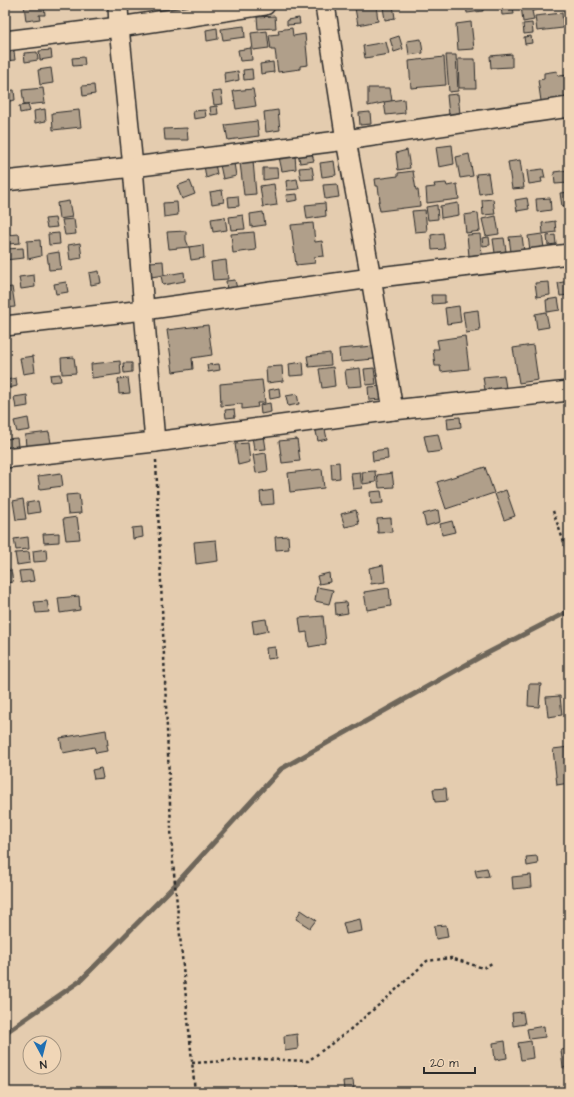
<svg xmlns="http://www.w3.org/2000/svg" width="574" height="1097" viewBox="0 0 574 1097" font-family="'Architects Daughter',sans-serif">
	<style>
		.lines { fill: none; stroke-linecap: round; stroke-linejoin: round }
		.stream { stroke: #6e665a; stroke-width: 5 }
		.building { fill: #b09f8a; stroke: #2b2b2b }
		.minor-casing { stroke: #2b2b2b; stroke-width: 22 }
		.path { stroke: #2b2b2b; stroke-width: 2.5; stroke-dasharray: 3 3; stroke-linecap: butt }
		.minor { stroke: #f0d6b7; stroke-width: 19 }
	</style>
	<rect width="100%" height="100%" fill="#e4ccaf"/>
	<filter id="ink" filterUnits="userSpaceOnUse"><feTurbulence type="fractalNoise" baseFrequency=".025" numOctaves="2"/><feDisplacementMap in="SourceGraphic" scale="8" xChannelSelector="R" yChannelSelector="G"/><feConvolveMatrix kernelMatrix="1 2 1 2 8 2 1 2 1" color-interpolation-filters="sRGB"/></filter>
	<g filter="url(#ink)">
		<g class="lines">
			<!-- stream -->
			<path class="stream" d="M5,1033L80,981L175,885L281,769L480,657L569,611"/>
		</g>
		<!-- building -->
		<g class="building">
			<path d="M24,5H44L45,15H39L40,19L26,21Z"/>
			<path d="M376,5L378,21L358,25L355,8Z"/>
			<path d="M393,5L395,18L385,20L383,7Z"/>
			<path d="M466,5H483V11L467,13Z"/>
			<path d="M513,5L514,14L502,15L501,6Z"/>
			<path d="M521,5H537V10L532,11L534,20L523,22Z"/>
			<path d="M562,13L563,28L537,31L535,16Z"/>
			<path d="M275,16L276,28L258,29L257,17Z"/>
			<path d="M299,18L300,24L287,25V20Z"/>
			<path d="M471,22L474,49L458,50L456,24Z"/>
			<path d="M532,23L533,33L524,34L523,24Z"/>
			<path d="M244,26L245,37L223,40L221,29Z"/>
			<path d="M217,28L218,39L207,41L206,30Z"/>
			<path d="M292,28L293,36L305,34L308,65L300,66V69L278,72L275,50H271L269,35L279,34L278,30Z"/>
			<path d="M267,31L269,48L253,50L251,33Z"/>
			<path d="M399,36L403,49L394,52L390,39Z"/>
			<path d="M531,36L532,43L525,44L524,37Z"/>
			<path d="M421,39L423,53L409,55L407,41Z"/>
			<path d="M386,42L389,54L365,58L363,46Z"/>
			<path d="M251,48L252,60L240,61L238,50Z"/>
			<path d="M51,50L52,58L40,60L39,51Z"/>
			<path d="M14,51L15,60L5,61V53Z"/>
			<path d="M37,52L38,60L25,62L24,53Z"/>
			<path d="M512,54V67L491,68L490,56Z"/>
			<path d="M446,55H456L458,91L449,92Z"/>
			<path d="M84,57L85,65L73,66L72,58Z"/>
			<path d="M444,57L446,85L411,88L409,61Z"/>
			<path d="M458,59H475L476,88H459Z"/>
			<path d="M273,62L274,72L261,74L260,64Z"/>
			<path d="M51,68L53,83L40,85L38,70Z"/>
			<path d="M252,69L253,79L244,80L243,70Z"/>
			<path d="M238,71L239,80L225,83L224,73Z"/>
			<path d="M557,71L558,76L569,75V104L542,108L538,80L544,79V73Z"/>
			<path d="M94,85L95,94L83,96L82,86Z"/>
			<path d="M43,88L45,103L24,105L22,90Z"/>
			<path d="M368,88H390L392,101L368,106Z"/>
			<path d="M253,89L256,106L236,109L233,91Z"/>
			<path d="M14,90L15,100L5,102V91Z"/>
			<path d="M221,91L223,104L214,105L212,92Z"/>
			<path d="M458,94L460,114L449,115L447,95Z"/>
			<path d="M404,99L405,113L386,115L384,102Z"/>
			<path d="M28,105L30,111L20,113L19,106Z"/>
			<path d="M217,106L218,114L211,115L210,107Z"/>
			<path d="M45,109L46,121L35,123L34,111Z"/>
			<path d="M79,110L81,127L53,130L52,113Z"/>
			<path d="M205,110L206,117L194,119L193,111Z"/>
			<path d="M278,110L280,130L266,132L264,112Z"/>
			<path d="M370,112L371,124L360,125L359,113Z"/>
			<path d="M257,121L259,136L228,140L225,125Z"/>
			<path d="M187,128L188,140H165L164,129Z"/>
			<path d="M564,133H569V148L565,149Z"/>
			<path d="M452,145L454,164L439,167L436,147Z"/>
			<path d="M311,150L314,161L300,163L298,152Z"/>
			<path d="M407,150L410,168L398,170L396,153Z"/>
			<path d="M469,154L473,176L460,178L456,157Z"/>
			<path d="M295,155L296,169L282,171L279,157Z"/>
			<path d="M520,160L524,188L512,189L508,162Z"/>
			<path d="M253,161L256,194L244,195L240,163Z"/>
			<path d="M334,161L336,175L322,177L320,163Z"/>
			<path d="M234,163L236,176L223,179L220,165Z"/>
			<path d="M215,164L217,174L206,178L204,165Z"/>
			<path d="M312,167L314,179L301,180L299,168Z"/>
			<path d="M263,168H277L278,178L263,180Z"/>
			<path d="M543,169L545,178H541L542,182L529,184L527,171Z"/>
			<path d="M569,170V183L555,184L554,172Z"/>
			<path d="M413,171L416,190H418L420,206L380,211L378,201H380L378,186H376L375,179L398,176V173Z"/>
			<path d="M488,173L491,192L479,194L476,174Z"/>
			<path d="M297,179L299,189L287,190L286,181Z"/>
			<path d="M190,181L195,194L182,199L177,186Z"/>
			<path d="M446,183L447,186L457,184L459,199L427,203L426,188L435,187L434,184Z"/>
			<path d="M274,184L277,205L263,207L260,186Z"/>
			<path d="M337,184L339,197L325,199L323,185Z"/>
			<path d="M222,190L224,202L212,204L210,192Z"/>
			<path d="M569,192V205L562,206L560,193Z"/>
			<path d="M297,194L298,200L287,202L286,195Z"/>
			<path d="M238,196L239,206L229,207L228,197Z"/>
			<path d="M527,198L529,209L517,211L515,200Z"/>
			<path d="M550,198L551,210L537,212L536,199Z"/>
			<path d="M493,199L495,214L483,215L482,200Z"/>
			<path d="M69,201L72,217L59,219L57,203Z"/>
			<path d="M177,202L178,215L164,217L163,203Z"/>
			<path d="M325,203L326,216L307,219L305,205Z"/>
			<path d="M458,203L459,215L441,218L440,206Z"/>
			<path d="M437,205L438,219L428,220L426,207Z"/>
			<path d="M425,210L427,231L415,232L412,211Z"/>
			<path d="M263,212L265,225L251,227L250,214Z"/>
			<path d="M478,213L480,231L466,233L464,215Z"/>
			<path d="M243,215L245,229L231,230L229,217Z"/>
			<path d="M496,216L499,234L486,236L482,219Z"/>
			<path d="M225,217L227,230L213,232L211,219Z"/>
			<path d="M55,218L57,227L47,228L45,219Z"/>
			<path d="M74,219L76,234L65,235L62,220Z"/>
			<path d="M555,221L556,232L543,234L542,223Z"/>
			<path d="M313,223L315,242L322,241L324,256L314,257L315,263L296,265L291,225Z"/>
			<path d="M186,231V240L189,247L169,249L167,232Z"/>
			<path d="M254,232L256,250L233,253L231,234Z"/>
			<path d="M59,233L60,244L49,245L48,234Z"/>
			<path d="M443,233L445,249L432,250L431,235Z"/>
			<path d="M19,234L20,243L8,244L7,235Z"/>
			<path d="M480,234L482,254L469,256L467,235Z"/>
			<path d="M542,234L544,248L530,250L528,236Z"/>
			<path d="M555,235L556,244L548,245L547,236Z"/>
			<path d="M522,236L524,251L511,252L509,237Z"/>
			<path d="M489,237L490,245L483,246L482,238Z"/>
			<path d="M504,238L506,251L495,253L493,239Z"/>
			<path d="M40,240L41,256L28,259L27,241Z"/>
			<path d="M80,243L82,258L70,260L68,245Z"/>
			<path d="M203,245L204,258L191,260L189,247Z"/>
			<path d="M23,248L24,258L5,260V249Z"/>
			<path d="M59,252L61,269L49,270L47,254Z"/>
			<path d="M226,260L228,279L213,280L211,262Z"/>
			<path d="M163,261L164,275L151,277L150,262Z"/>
			<path d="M99,271L101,283L91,285L89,273Z"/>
			<path d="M184,272L185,281L163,285L161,276Z"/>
			<path d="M34,275L35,287L21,289L19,277Z"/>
			<path d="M235,280L237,289L227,291L226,281Z"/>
			<path d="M569,281V295L560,296L558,283Z"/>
			<path d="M66,282L68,292L56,294L54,284Z"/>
			<path d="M549,282L550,295L537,297L535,283Z"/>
			<path d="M12,287L15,307L5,308V288Z"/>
			<path d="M431,295H445V303L432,304Z"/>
			<path d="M558,298L560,310L547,312L546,300Z"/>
			<path d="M459,306L461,322L447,324L445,308Z"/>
			<path d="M478,310L480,331L466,333L463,312Z"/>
			<path d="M546,312L549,327L537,329L535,314Z"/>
			<path d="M208,325L212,355L192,358L193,369L173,372L167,330Z"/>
			<path d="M465,336L469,369L441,372L440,366H435L433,349H439L437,340Z"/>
			<path d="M533,345L538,380L519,383L513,348Z"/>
			<path d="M373,346L374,359L340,362L339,349Z"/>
			<path d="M330,353L331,365L309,367L307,356Z"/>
			<path d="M33,356L35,372L23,374L20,358Z"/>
			<path d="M74,357L76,373L62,374L61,358Z"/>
			<path d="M120,361L121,374L92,378L91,364Z"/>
			<path d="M303,362L304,375L290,376L289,364Z"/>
			<path d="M123,363H132V372L124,373Z"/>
			<path d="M219,364L220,370L208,372L207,365Z"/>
			<path d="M282,366L283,381L267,383L266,367Z"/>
			<path d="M333,367L335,386L322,388L319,369Z"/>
			<path d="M360,368L362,386L347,387L345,370Z"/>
			<path d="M374,368L376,384L366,385L364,369Z"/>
			<path d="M60,374L61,381L51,382L50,375Z"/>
			<path d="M504,375L506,388L485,390L483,377Z"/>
			<path d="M16,378L17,386L9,388L7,380Z"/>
			<path d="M128,378L130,393L119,394L118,379Z"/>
			<path d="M262,380L265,403H257L258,407L242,409V404L221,406L220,384Z"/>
			<path d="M382,386L383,399L369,400L368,387Z"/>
			<path d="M279,388L280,397L270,399L269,390Z"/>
			<path d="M297,394L299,404L288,406L286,396Z"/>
			<path d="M27,395L28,406L16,408L14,397Z"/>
			<path d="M270,403L271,412L261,414L260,405Z"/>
			<path d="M5,405L9,427L5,428Z"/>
			<path d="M234,409L235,417L226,418L225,410Z"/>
			<path d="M460,417L461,427L448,429L447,418Z"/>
			<path d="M28,418L30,430L17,432L14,421Z"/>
			<path d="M323,420L327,439L318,441L314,422Z"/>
			<path d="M263,429L266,449L254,450L252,436Z"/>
			<path d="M49,432L51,443L26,447L25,435Z"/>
			<path d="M438,434L442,451L428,453L424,436Z"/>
			<path d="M17,438L18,446L6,448L5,439Z"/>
			<path d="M297,439L300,461L282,463L279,441Z"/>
			<path d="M248,443L250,462L238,465L235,444Z"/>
			<path d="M387,449L388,459L373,461L372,451Z"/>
			<path d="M266,453L268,471L256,473L253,455Z"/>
			<path d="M339,462L340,478L332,479L331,463Z"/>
			<path d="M485,467L494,493L446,509L437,482Z"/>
			<path d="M322,469L324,488L290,492L288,473Z"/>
			<path d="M375,471L376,482L363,484L362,472Z"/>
			<path d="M360,472L362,488L353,489L351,473Z"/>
			<path d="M61,473L63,486L40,489L38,476Z"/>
			<path d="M392,473L394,487L379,488L377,475Z"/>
			<path d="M273,490L274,504L261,505L260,492Z"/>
			<path d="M506,490L515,516L504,520L495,494Z"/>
			<path d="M381,491L383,503L371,504L370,492Z"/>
			<path d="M79,494L81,513L68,514L66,495Z"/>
			<path d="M23,499L26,519L16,520L13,501Z"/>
			<path d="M38,501L40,512L28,514L27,503Z"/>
			<path d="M356,510L359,524L345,527L341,514Z"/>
			<path d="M438,510L440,522L426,526L423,514Z"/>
			<path d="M77,517L80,539L66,540L63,519Z"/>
			<path d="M391,518L392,532L378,533L377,519Z"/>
			<path d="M452,521L455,532L442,535L440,524Z"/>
			<path d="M142,527L143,537L133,539L132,528Z"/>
			<path d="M59,533V542L44,543L43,534Z"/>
			<path d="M288,536L289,549L276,550L275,537Z"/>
			<path d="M28,537L29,549L16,550L14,539Z"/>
			<path d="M216,540L218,561L196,564L194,542Z"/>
			<path d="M46,549L47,561L34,562L33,551Z"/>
			<path d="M29,552L30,563L17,565L15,553Z"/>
			<path d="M383,565L385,582L371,584L369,568Z"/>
			<path d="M11,570L13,582L5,583V571Z"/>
			<path d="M32,570L34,581L21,583L19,571Z"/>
			<path d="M329,573L330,582L319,584L317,576Z"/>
			<path d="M317,587L333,590L329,604L315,601Z"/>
			<path d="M389,588L391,606L367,610L364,592Z"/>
			<path d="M79,596L80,610L60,613L58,598Z"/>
			<path d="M47,601L49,612L36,613L34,602Z"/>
			<path d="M346,602L348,613L336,615L335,603Z"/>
			<path d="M323,616L326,644L309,647L307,632L301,633L299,618Z"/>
			<path d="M266,619L268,631L254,634L252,621Z"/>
			<path d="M275,647L276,658L267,659L266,648Z"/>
			<path d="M529,684H541L539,707L528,706Z"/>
			<path d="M560,696L562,715L548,717L546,697Z"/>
			<path d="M106,730L108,745H106L107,751L96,753L94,747L63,753L60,738Z"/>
			<path d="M569,747V783L557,785L553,749Z"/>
			<path d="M101,768L103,778L94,779L92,770Z"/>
			<path d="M446,788L447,801L435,802L433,789Z"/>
			<path d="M537,856L538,864L527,866L526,857Z"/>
			<path d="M487,868L489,876L477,878L475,870Z"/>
			<path d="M531,875L532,887L513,889L512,877Z"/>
			<path d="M301,910L316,920L310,928L296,919Z"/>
			<path d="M360,919L362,931L346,934L343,923Z"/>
			<path d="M446,925L448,937L436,939L434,926Z"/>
			<path d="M523,1012L525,1024L513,1026L512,1013Z"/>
			<path d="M544,1026L545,1037L529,1039L527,1029Z"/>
			<path d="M297,1034L298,1049L285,1051L284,1036Z"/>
			<path d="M505,1041L507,1058L495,1060L493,1043Z"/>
			<path d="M531,1041L533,1058L521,1060L518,1043Z"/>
			<path d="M569,1049V1067L563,1068L561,1050Z"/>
			<path d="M353,1080L354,1089L344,1091L343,1081Z"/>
			<path d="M296,1088H313L312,1092H296Z"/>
		</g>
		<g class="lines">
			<defs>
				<g id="minor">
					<path d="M118,5L119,27L133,167L144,310L155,442"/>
					<path d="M325,5L346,140L371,278L393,410"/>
					<path d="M5,41L119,27L265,5"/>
					<path d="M5,181L133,167L346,140L569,107"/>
					<path d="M5,326L144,310L371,278L569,254"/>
					<path d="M5,458L155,442L393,410L569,391"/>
				</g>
			</defs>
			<!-- minor casing -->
			<use href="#minor" class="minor-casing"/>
			<!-- path -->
			<g class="path">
				<path d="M156,460L172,852L195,1092"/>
				<path d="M553,511L569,557"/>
				<path d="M192,1063L261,1059L308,1061L346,1033L387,998L427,961L451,958L483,968L494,962"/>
			</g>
			<!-- minor -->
			<use href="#minor" class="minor"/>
		</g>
	</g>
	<!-- margin -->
	<rect width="574" height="1097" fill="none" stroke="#f0d6b7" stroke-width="20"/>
	<rect x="10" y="10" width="554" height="1077" fill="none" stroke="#2b2b2b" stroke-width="1.5" filter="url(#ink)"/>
	<!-- north arrow -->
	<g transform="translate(42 1055) rotate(173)"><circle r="19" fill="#f0d6b7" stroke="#a1927f"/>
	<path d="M0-3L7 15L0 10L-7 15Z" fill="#1f6fb2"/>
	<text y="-6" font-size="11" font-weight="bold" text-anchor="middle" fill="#2b2b2b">N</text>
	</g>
	<!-- scale -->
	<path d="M424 1067v6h51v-6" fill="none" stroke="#2b2b2b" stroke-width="2"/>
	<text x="430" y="1067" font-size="12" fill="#2b2b2b" stroke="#f0d6b7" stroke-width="3" paint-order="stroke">20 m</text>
</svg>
